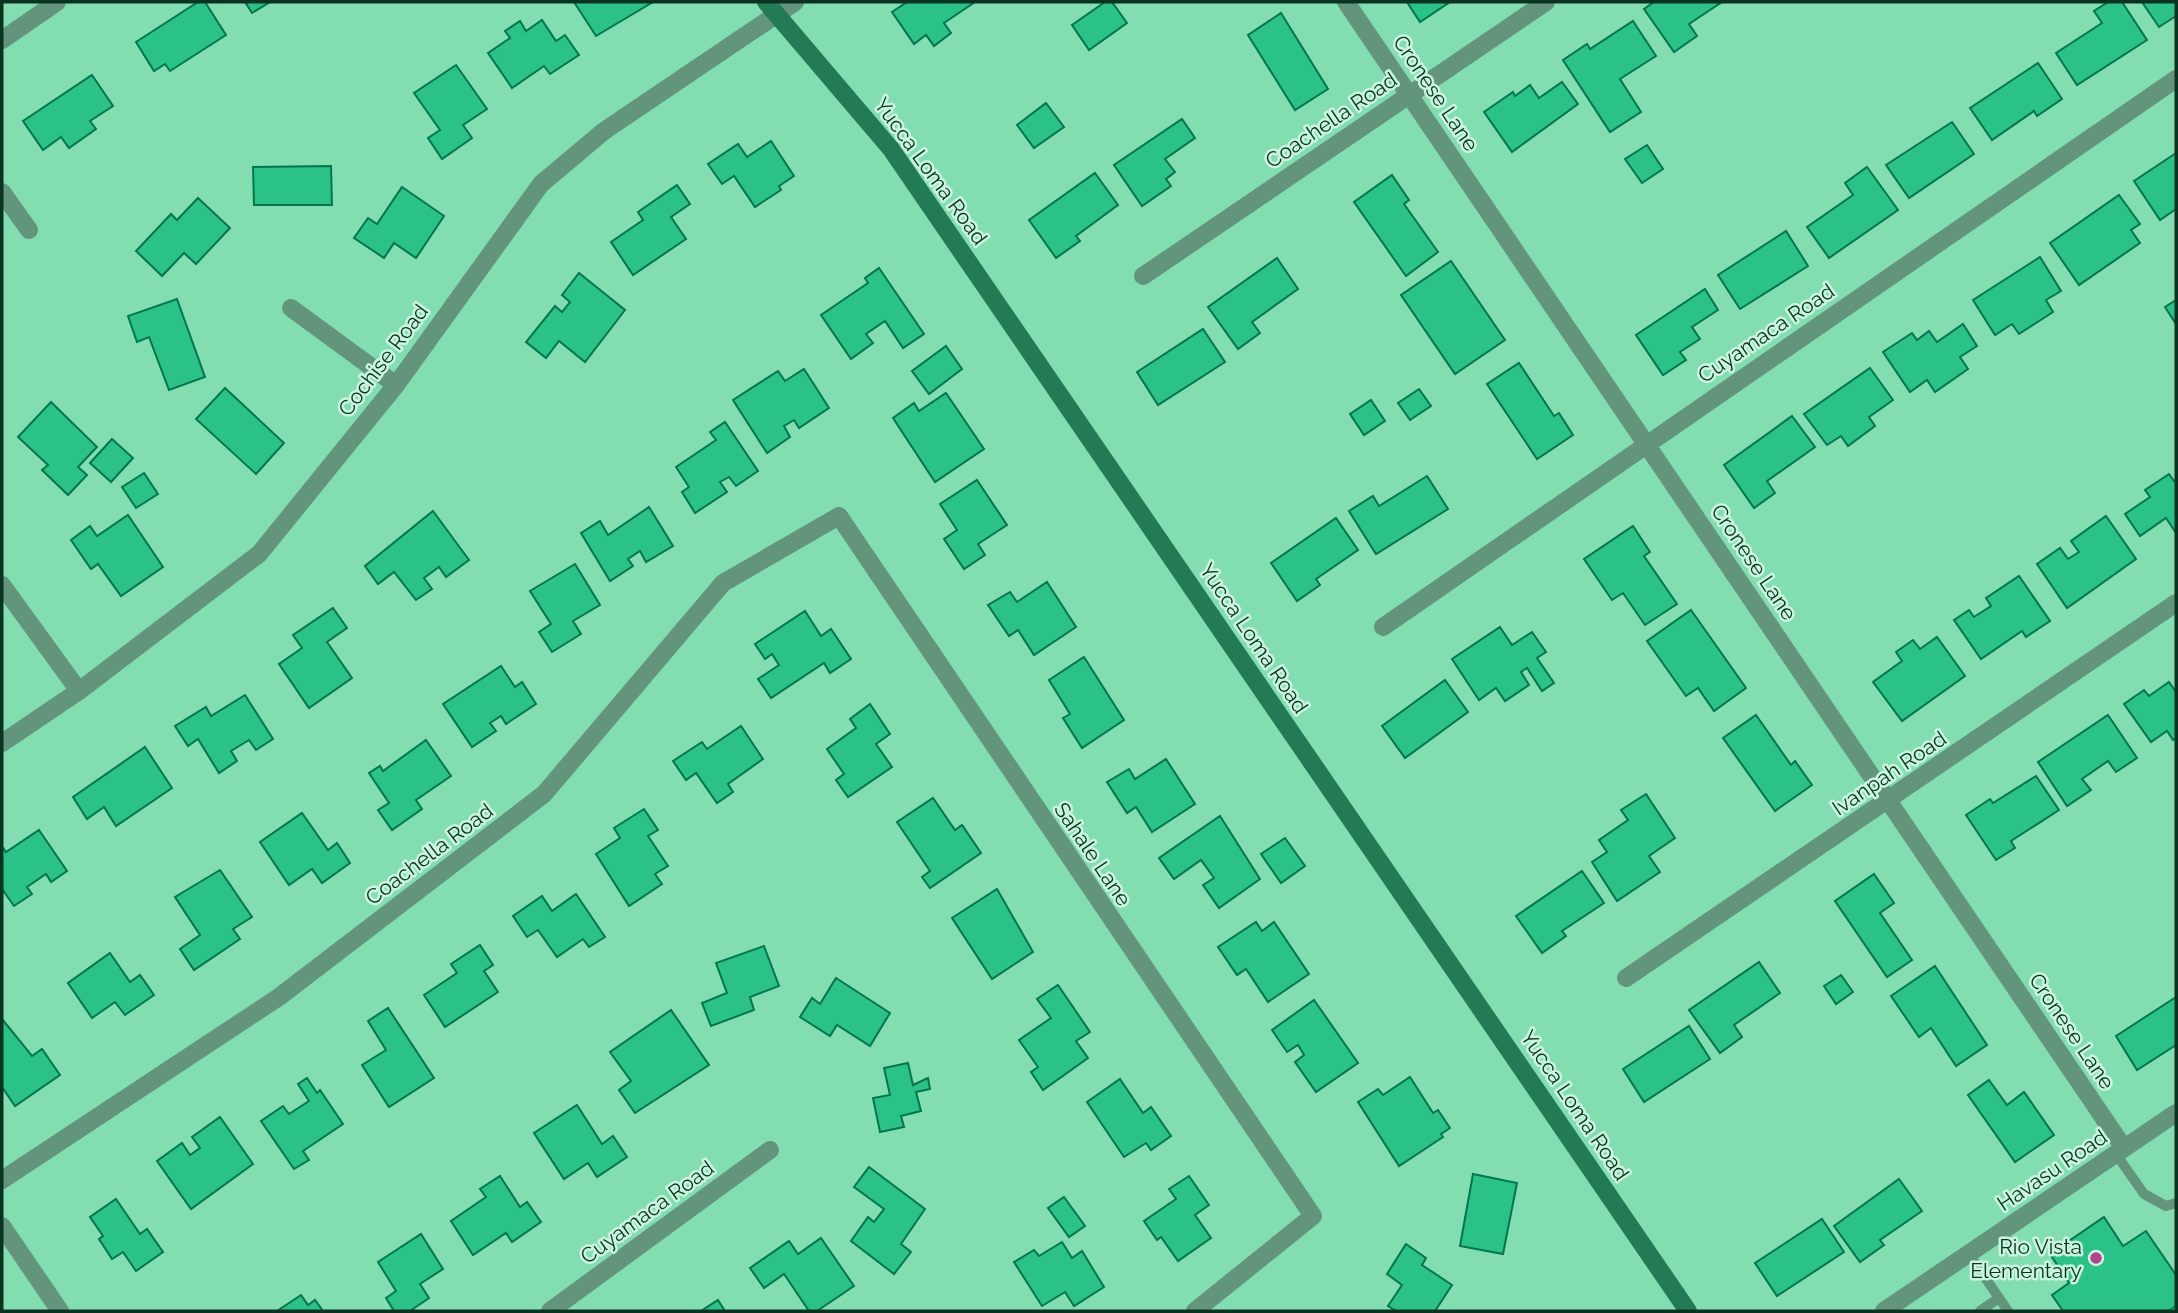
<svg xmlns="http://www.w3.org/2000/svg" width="2178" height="1313" viewBox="0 0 2178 1313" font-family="Raleway,sans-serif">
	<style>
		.building { fill: #2bc287; stroke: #03764e; stroke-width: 2 }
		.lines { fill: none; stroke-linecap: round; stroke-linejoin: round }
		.lane { stroke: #62957b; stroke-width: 10 }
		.street { stroke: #62957b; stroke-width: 18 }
		.secondary { stroke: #237b56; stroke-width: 18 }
		.poi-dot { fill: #b84094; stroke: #c9f4dd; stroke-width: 2.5 }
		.labels { text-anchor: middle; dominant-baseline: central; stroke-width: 5; stroke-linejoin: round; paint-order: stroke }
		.street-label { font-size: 21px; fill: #0a3321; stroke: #c9f4dd }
		.poi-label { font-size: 21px; fill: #0a3321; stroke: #c9f4dd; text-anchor: end }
	</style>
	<rect width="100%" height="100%" fill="#82deb1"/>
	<!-- building -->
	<g class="building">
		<path d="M198,2H205L226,35L170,71L165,64L154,71L136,42Z"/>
		<path d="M245,2H270L252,13Z"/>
		<path d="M574,2H653L596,36Z"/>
		<path d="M907,2H975L944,23L951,33L934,46L926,35L914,44L892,12Z"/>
		<path d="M1105,2H1112L1127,23L1089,50L1072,25Z"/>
		<path d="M1407,2H1450L1420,22Z"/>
		<path d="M1654,2H1722L1689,24L1697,36L1674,52L1644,9Z"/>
		<path d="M2108,2H2122L2147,40L2077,85L2056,53L2102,23L2094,11Z"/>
		<path d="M2142,2H2176V16L2159,27Z"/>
		<path d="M1281,13L1328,89L1295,110L1248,35Z"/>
		<path d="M542,20L556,41L565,35L579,55L550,74L544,66L512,88L488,53L510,38L505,31L520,21L526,31Z"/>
		<path d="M1633,21L1656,56L1620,79L1641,112L1610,132L1563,60L1587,44L1590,49Z"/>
		<path d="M2038,63L2062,99L2037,116L2034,111L1992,140L1970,108Z"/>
		<path d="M456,65L487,109L463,125L472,138L442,159L428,138L440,130L414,93Z"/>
		<path d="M92,75L113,106L90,121L96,129L69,148L61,137L43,150L23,121Z"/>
		<path d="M1562,82L1578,104L1512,152L1484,112L1513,92L1515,96L1530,85L1539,98Z"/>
		<path d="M1046,103L1064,127L1034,148L1017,125Z"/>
		<path d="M1182,119L1195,138L1165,159L1175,172L1166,179L1171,186L1142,206L1114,165Z"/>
		<path d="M1952,122L1974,154L1909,198L1886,165Z"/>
		<path d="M771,141L794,176L779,186L781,190L755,207L734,176L722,184L708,164L738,144L747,157Z"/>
		<path d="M1647,145L1663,169L1642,183L1625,159Z"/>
		<path d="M2176,153V209L2160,220L2134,181Z"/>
		<path d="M331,166L332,205H254L253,167Z"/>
		<path d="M1867,167L1898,210L1829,258L1807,227L1853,195L1845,183Z"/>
		<path d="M1095,173L1118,205L1076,236L1080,241L1056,258L1029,220Z"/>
		<path d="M1392,175L1409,200L1404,204L1438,252L1406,276L1354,202Z"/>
		<path d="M677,185L690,204L671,217L686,239L633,275L611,242L643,220L638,212Z"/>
		<path d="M402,187L444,216L416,258L394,243L384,258L354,238L368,218L377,224Z"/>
		<path d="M2119,195L2140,224L2131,230L2140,243L2079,285L2050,243Z"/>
		<path d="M198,198L230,228L196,264L184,253L162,276L136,251L171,214L177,220Z"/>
		<path d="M1786,231L1808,266L1740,309L1718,275Z"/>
		<path d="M2040,257L2061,291L2046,300L2053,312L2019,334L2012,324L1995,335L1973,300Z"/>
		<path d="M1277,258L1298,289L1252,322L1260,333L1238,349L1208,307Z"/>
		<path d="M1451,261L1505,340L1455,374L1401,295Z"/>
		<path d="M879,268L924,334L903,348L885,321L866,334L873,343L851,359L821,315L868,283L865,278Z"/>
		<path d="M579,273L625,310L585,362L559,341L546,358L526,342L555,306L562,312L570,302L562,295Z"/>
		<path d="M1705,289L1718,310L1692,327L1700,339L1680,352L1686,360L1663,375L1636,335Z"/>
		<path d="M177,299L205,377L169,390L149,337L137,342L128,316Z"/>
		<path d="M2176,300V324L2165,307Z"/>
		<path d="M1963,324L1977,346L1960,357L1968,369L1935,392L1927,380L1910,392L1883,352L1912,333L1917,340L1929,331L1937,342Z"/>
		<path d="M1203,329L1225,362L1158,405L1137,372Z"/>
		<path d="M946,346L962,369L929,394L912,371Z"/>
		<path d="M1519,363L1554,416L1559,413L1573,435L1537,459L1487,384Z"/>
		<path d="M1870,368L1893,400L1869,417L1875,426L1848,446L1841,436L1827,445L1804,414Z"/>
		<path d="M804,369L829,408L799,428L794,420L784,426L790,437L767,453L733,400L778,371L785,381Z"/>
		<path d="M225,388L284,443L256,474L196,419Z"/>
		<path d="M1419,389L1431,406L1410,420L1398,403Z"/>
		<path d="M946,393L984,449L935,482L893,418L914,403L919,411Z"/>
		<path d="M1371,400L1385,421L1364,435L1350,414Z"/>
		<path d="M51,402L97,447L78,467L87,475L68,495L42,470L48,465L18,437Z"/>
		<path d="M1792,416L1815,447L1767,481L1775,493L1754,508L1724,465Z"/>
		<path d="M725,422L758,471L736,486L729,477L720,482L727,492L695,513L682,492L689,487L676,467L716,440L710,432Z"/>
		<path d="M112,439L133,458L111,482L90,463Z"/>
		<path d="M144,473L158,494L136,508L122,487Z"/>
		<path d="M2169,474L2174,481L2176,480V533L2166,518L2140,536L2125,514L2150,497L2145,490Z"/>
		<path d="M1427,476L1448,509L1376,554L1349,511L1373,496L1379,506Z"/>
		<path d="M977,480L1007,525L978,544L985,555L964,569L944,539L957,530L940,504Z"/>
		<path d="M649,507L673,546L646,562L640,551L628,559L633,566L610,581L581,533L600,521L608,535Z"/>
		<path d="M433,511L469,560L446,577L439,567L424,578L432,589L416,600L394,572L378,584L365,566Z"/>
		<path d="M128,515L163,567L121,596L98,564L91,569L71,540L90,526L97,536Z"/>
		<path d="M2106,516L2136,559L2067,608L2037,564L2060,548L2068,559L2079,552L2071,541Z"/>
		<path d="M1336,518L1358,550L1316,579L1320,585L1297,601L1271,563Z"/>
		<path d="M1633,526L1650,552L1644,556L1677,604L1645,625L1623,593L1612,600L1584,559Z"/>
		<path d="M575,564L600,605L573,621L581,634L552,652L539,632L551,624L530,591Z"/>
		<path d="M2019,576L2050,621L2026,637L2022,631L1981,659L1954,620L1969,610L1974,617L1991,606L1986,598Z"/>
		<path d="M1047,582L1076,627L1034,655L1018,630L1009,636L988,605L1010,592L1017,602Z"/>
		<path d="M333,608L347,628L327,642L352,678L309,708L279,664L302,648L293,635Z"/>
		<path d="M1691,610L1746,688L1714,711L1698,688L1686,696L1647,641Z"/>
		<path d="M805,611L821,636L831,629L851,659L830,673L824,663L771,698L758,679L779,665L772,654L765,659L755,644Z"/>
		<path d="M1500,627L1512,645L1532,632L1546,652L1537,658L1554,683L1542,691L1527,668L1521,672L1529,685L1505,701L1496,688L1479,700L1452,659Z"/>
		<path d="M1937,637L1965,676L1902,721L1873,682L1902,661L1896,652L1913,640L1920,649Z"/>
		<path d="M1084,657L1124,720L1082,748L1063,718L1070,714L1049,680Z"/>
		<path d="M501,666L515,687L522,682L536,704L506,724L501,716L490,723L496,731L472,747L443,704Z"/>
		<path d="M1445,680L1468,712L1405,758L1382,726Z"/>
		<path d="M2169,682L2176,692V738L2173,740L2167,731L2151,742L2124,704L2144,690L2149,696Z"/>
		<path d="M245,695L273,739L256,750L249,740L231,751L237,761L219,773L198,739L188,746L175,726L206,707L211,716Z"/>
		<path d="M870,704L890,734L876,744L892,767L848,797L836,780L844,774L827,749L856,728L850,719Z"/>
		<path d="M1756,715L1791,765L1795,761L1812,785L1775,811L1723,738Z"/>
		<path d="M2108,715L2137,758L2116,772L2108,761L2082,779L2091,790L2067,806L2038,762Z"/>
		<path d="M741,726L763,759L728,784L733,792L717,803L696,773L686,780L673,761L702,742L707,749Z"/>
		<path d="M426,740L451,776L416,800L422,809L392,830L378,810L389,803L369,773L380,766L383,771Z"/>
		<path d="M145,747L172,788L116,826L104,807L87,819L73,797Z"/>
		<path d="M1166,759L1195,804L1152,832L1136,807L1127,813L1107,782L1129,769L1135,779Z"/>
		<path d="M2036,776L2059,810L2011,841L2015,848L1996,860L1966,815L1990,799L1993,803Z"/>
		<path d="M1646,794L1675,838L1649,856L1660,872L1617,901L1592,862L1607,852L1599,840L1628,820L1621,810Z"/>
		<path d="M933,798L955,830L962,825L981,853L930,888L922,877L930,871L897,822Z"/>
		<path d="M644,809L658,830L648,836L668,866L655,874L662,884L629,906L596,854L620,838L614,828Z"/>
		<path d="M302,813L328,850L337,843L350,863L322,883L312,869L289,885L260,842Z"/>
		<path d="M1220,816L1260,879L1219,908L1203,885L1214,878L1201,860L1174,879L1159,858Z"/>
		<path d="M39,830L67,871L51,882L46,874L27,887L32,894L14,906L2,889V846L6,852Z"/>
		<path d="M1285,838L1305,866L1281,883L1261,854Z"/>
		<path d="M220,870L252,917L233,929L240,939L194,970L180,949L200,935L175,897Z"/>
		<path d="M1582,871L1604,903L1562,931L1566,936L1542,953L1516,916Z"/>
		<path d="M1874,874L1894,903L1880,913L1912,960L1887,977L1835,901Z"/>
		<path d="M997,889L1033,952L992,979L952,918Z"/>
		<path d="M576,894L605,937L589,947L583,939L557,957L538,930L527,937L513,916L542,896L552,911Z"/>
		<path d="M1256,922L1262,931L1274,922L1309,974L1268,1002L1246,969L1237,975L1218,947Z"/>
		<path d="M480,945L493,965L484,971L498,992L445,1027L424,995L457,973L451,964Z"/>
		<path d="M764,946L779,986L750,997L754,1010L711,1026L702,1003L727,993L716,963Z"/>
		<path d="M110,953L130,982L140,975L154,995L125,1015L115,1002L92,1018L68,983Z"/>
		<path d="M1759,962L1780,993L1734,1025L1742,1037L1720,1053L1689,1010Z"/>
		<path d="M1935,966L1987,1045L1956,1066L1931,1028L1919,1037L1891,996Z"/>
		<path d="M1841,975L1853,992L1836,1004L1824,986Z"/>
		<path d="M836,978L890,1013L870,1046L837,1025L830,1036L800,1017L812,998L820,1004Z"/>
		<path d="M1058,985L1090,1032L1076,1041L1088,1058L1043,1090L1031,1072L1038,1067L1019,1040L1051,1018L1037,999Z"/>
		<path d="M2176,997V1045L2137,1070L2116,1036Z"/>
		<path d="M1314,1000L1358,1063L1316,1092L1295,1062L1304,1055L1298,1045L1287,1052L1272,1030Z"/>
		<path d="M388,1008L434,1078L389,1107L362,1065L386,1050L368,1021Z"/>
		<path d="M671,1010L709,1065L635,1113L619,1090L631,1081L610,1052Z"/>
		<path d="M2,1019L32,1056L42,1049L60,1075L15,1106L2,1087Z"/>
		<path d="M1689,1026L1710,1059L1644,1102L1623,1069Z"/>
		<path d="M908,1063L913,1085L928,1078L930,1089L916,1092L921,1111L901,1116L904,1127L880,1132L873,1098L890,1095L884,1068Z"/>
		<path d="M1410,1077L1433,1113L1438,1110L1450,1128L1441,1134L1443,1137L1399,1166L1358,1102L1378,1089L1383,1095Z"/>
		<path d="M307,1078L317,1093L320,1090L343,1124L303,1151L309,1160L294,1169L261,1121L283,1106L289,1114L309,1101L298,1084Z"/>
		<path d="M1120,1079L1143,1113L1151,1107L1171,1136L1151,1150L1146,1143L1124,1157L1087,1102Z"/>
		<path d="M1989,1080L2007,1105L2024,1092L2054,1135L2015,1162L1968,1095Z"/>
		<path d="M577,1105L602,1144L613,1136L627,1157L597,1177L588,1163L564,1179L534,1133Z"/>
		<path d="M220,1117L253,1164L191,1209L157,1161L182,1143L190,1155L200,1148L192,1137Z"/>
		<path d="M869,1167L925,1209L901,1244L911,1252L894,1274L851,1241L868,1217L874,1222L884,1209L854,1187Z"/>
		<path d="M1473,1174L1517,1183L1503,1254L1460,1246Z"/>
		<path d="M500,1176L520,1207L527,1202L541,1222L512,1242L506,1233L473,1255L451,1221L486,1197L480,1189Z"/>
		<path d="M1189,1176L1209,1205L1195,1215L1211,1238L1178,1261L1161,1237L1157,1240L1144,1221L1176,1199L1169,1189Z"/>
		<path d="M1899,1179L1922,1211L1880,1240L1884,1245L1860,1262L1834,1226Z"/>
		<path d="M1064,1197L1085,1226L1069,1237L1048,1208Z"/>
		<path d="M116,1199L140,1234L147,1229L163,1252L136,1271L123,1252L112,1259L99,1239L103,1236L90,1217Z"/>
		<path d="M2104,1217L2123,1246L2146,1231L2176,1275V1306L2168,1311H2063L2052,1295L2069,1283L2050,1254Z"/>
		<path d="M1822,1219L1844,1252L1777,1296L1755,1263Z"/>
		<path d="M421,1234L443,1269L420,1284L429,1298L410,1311H394L386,1298L396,1291L378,1262Z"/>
		<path d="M821,1238L854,1286L817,1311H809L784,1274L764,1288L750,1268L789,1241L798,1254Z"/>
		<path d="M1062,1242L1072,1258L1082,1251L1104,1287L1074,1306L1065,1292L1042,1306L1014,1262L1034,1250L1039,1256Z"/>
		<path d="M1406,1244L1426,1258L1422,1265L1452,1285L1435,1311H1396L1388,1306L1402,1285L1387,1274Z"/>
		<path d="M301,1295L308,1305L315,1300L323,1311H277Z"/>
		<path d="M718,1300L725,1311H701Z"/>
	</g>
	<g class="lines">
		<!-- lane -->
		<g class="lane">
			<path d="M2116,1154L2144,1194L2166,1206L2176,1203"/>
			<path d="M1969,1254L2008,1311"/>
			<path d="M1980,1311L1999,1298"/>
		</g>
		<!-- street -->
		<g class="street">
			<path d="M1346,2L2124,1148"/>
			<path d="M2,40L57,2"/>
			<path d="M2,192L29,230"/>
			<path d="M1143,276L1546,2"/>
			<path d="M291,308L396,385"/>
			<path d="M2,585L79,691"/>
			<path d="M1383,627L2176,79"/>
			<path d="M2,743L79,691L259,554L396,385L541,184L604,131L795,2"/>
			<path d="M1626,978L2176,603"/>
			<path d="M2,1180L279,997L544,794L723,583L839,516L1313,1216L1195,1311"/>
			<path d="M2,1226L60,1311"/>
			<path d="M550,1311L770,1150"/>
			<path d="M1884,1311L2176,1113"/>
		</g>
		<!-- secondary -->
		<path class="secondary" d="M766,2L891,149L1688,1311"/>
	</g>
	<!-- markers -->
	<circle class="poi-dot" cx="2096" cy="1258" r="7"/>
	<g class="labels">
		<!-- street labels -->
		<g class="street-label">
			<text transform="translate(1436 93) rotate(56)">Cronese Lane</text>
			<text transform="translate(1331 120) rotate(-34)">Coachella Road</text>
			<text transform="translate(931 171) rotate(54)">Yucca Loma Road</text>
			<text transform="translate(1766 333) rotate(-34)">Cuyamaca Road</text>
			<text transform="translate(383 360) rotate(-53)">Cochise Road</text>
			<text transform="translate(1754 562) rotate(56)">Cronese Lane</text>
			<text transform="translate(1254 638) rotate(56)">Yucca Loma Road</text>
			<text transform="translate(1889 773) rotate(-34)">Ivanpah Road</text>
			<text transform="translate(429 854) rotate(-37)">Coachella Road</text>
			<text transform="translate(1093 854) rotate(56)">Sahale Lane</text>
			<text transform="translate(2072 1031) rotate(56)">Cronese Lane</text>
			<text transform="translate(1575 1105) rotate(56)">Yucca Loma Road</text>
			<text transform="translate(2052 1170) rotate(-34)">Havasu Road</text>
			<text transform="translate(647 1212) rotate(-36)">Cuyamaca Road</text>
		</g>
		<!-- poi labels -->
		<g class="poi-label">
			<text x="2082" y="1246">Rio Vista<tspan x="2082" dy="24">Elementary</tspan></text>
		</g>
	</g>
	<!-- border -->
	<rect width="2178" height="1313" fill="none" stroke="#0a3321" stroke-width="7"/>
</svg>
